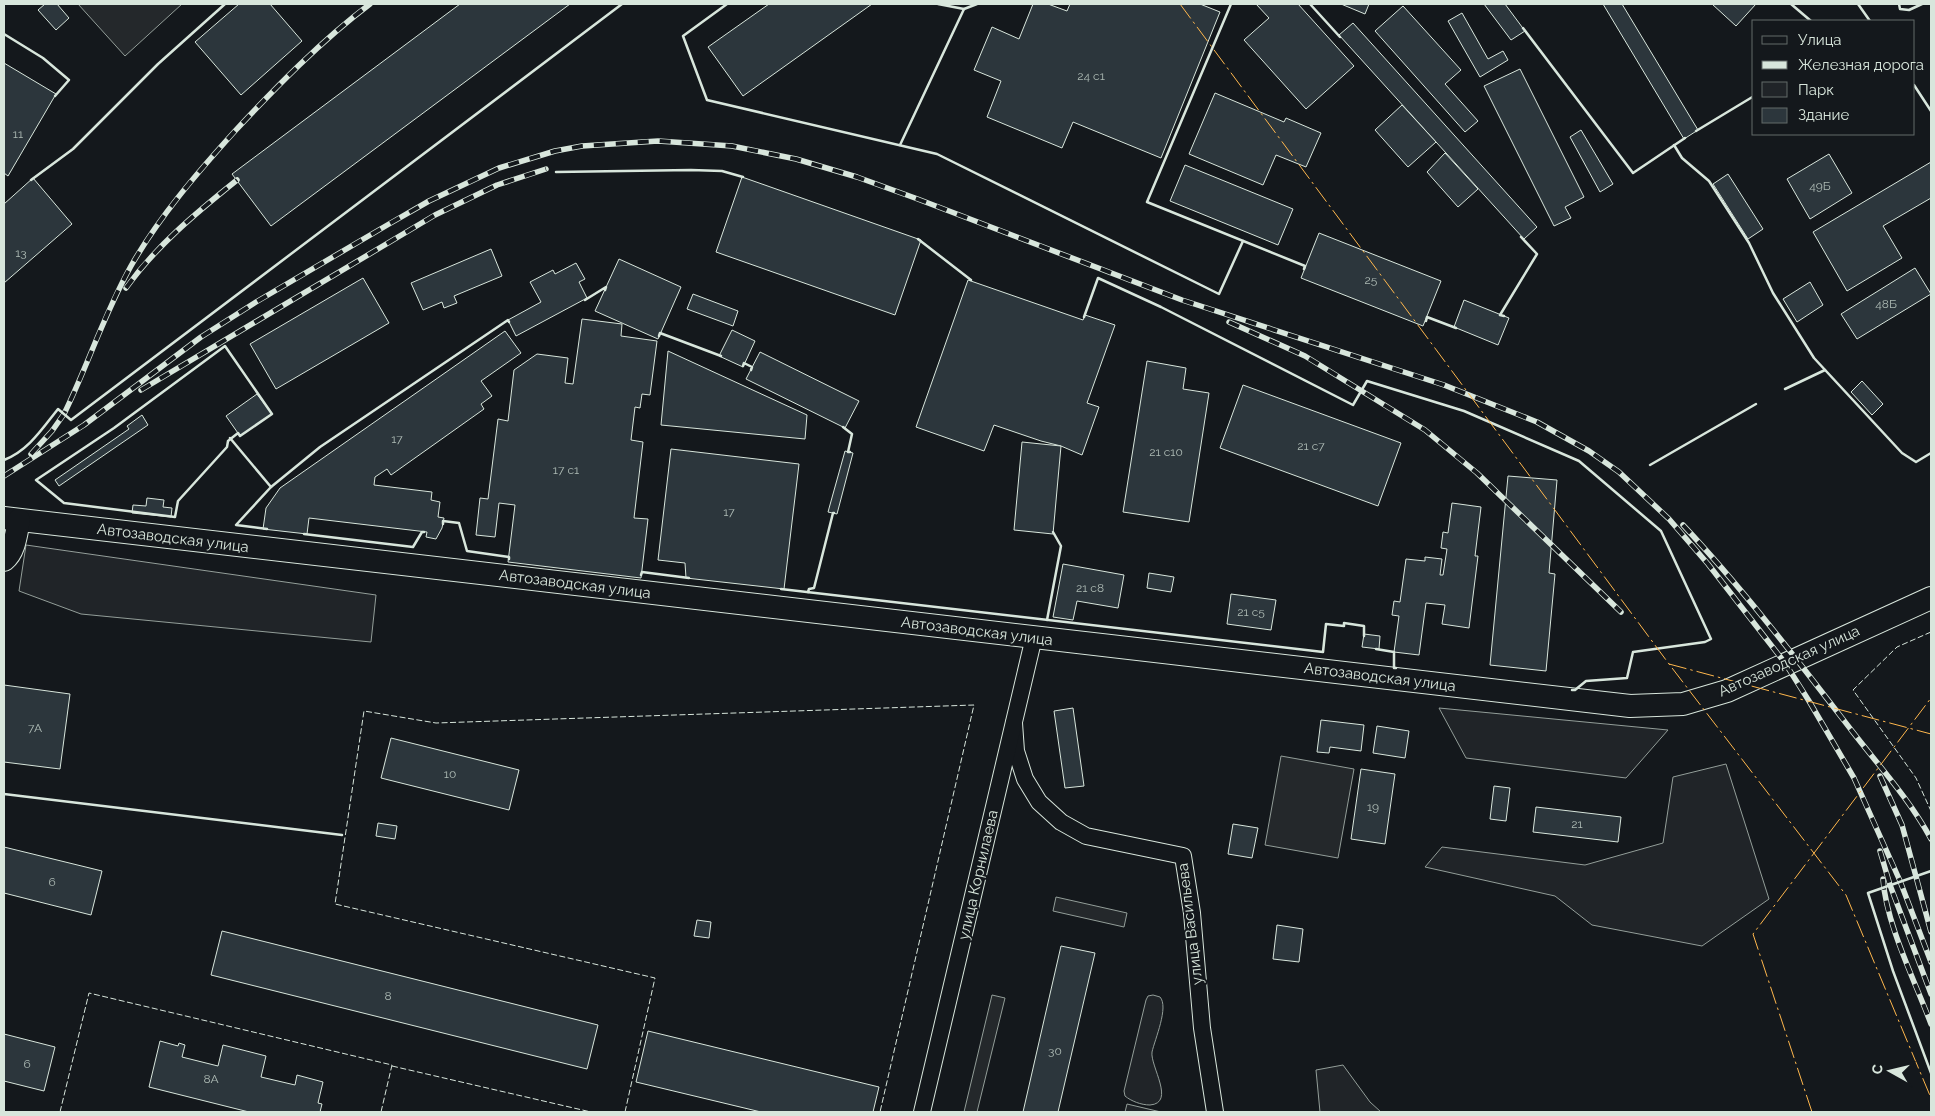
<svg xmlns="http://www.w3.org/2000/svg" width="1935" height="1116" viewBox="0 0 1935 1116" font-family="Raleway,sans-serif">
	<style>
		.green { fill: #202428; stroke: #939e99 }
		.parking { fill: #24282b; stroke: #939e99 }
		.building { fill: #2c363c; stroke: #d8e6dc }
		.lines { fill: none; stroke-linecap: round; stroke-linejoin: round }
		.street-casing { stroke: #d8e6dc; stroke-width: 18 }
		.secondary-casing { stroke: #d8e6dc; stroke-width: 24 }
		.street { stroke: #14181c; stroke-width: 16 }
		.secondary { stroke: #14181c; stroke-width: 22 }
		.rail-casing { stroke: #d8e6dc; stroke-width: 5.5 }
		.rail { stroke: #14181c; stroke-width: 4; stroke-dasharray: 11; stroke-linecap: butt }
		.fence { stroke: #d8e6dc; stroke-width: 1; stroke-dasharray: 6 2.5; stroke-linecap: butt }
		.wall { stroke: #d8e6dc; stroke-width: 2.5 }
		.power { stroke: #ffb74d; stroke-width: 1; stroke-dasharray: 18 4 2.5 4; stroke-linecap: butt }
		.labels { text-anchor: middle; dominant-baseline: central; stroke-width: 4; stroke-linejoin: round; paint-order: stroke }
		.number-label { font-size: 12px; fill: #adbab4 }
		.street-label { font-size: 15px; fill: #d8e6dc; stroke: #14181c }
	</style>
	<rect width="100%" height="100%" fill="#14181c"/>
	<!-- green -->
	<g class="green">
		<path d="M26,545L376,595L371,642L81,614L19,591Z"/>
		<path d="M1439,708L1668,730L1626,778L1466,758Z"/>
		<path d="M1726,764L1769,899L1702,946L1592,925L1555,896L1425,867L1442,847L1585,865L1663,843L1673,777Z"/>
		<path d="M1153,995L1160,997C1169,1007 1155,1039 1152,1052C1150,1066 1176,1103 1150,1105C1141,1105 1131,1101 1125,1096L1124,1091L1146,1000L1148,996Z"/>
		<path d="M1343,1065L1370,1102L1381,1112H1320L1316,1070Z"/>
		<path d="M1127,1104L1161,1112H1125Z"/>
	</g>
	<!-- parking -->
	<g class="parking">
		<path d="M78,4H182L125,56Z"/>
		<path d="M1281,756L1354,769L1338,858L1265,845Z"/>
		<path d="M1056,897L1127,913L1124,927L1053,911Z"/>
		<path d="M992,995L1005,998L977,1112H964Z"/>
	</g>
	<!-- building -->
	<g class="building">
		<path d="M45,4H57L69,18L56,30L38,10Z"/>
		<path d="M239,4H270L302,41L241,95L195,42Z"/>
		<path d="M460,4H570L271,226L232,174Z"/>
		<path d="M769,4H872L743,96L708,47Z"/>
		<path d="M1033,4H1048L1067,11L1070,4H1200L1220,12L1161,158L1073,122L1062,148L987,117L1001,81L974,70L992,27L1019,39Z"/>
		<path d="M1256,4H1298L1354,66L1306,109L1244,40L1269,18Z"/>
		<path d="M1341,4H1369L1365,14Z"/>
		<path d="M1484,4H1505L1525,31L1511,40Z"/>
		<path d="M1603,4H1622L1698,130L1684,139Z"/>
		<path d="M1712,4H1756L1736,26Z"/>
		<path d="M1403,6L1461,70L1445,84L1478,121L1465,132L1375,31Z"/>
		<path d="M1462,13L1488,59L1503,51L1508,60L1480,77L1448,21Z"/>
		<path d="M1353,23L1537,227L1524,239L1339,35Z"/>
		<path d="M4,63L56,94L8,176L4,173Z"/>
		<path d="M1520,69L1584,197L1565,207L1571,218L1554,226L1484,86Z"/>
		<path d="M1215,93L1284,122L1286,118L1321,133L1306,167L1276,155L1263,185L1189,154Z"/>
		<path d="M1402,105L1436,142L1408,167L1375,130Z"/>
		<path d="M1581,130L1613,184L1600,192L1570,137Z"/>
		<path d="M1445,153L1478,189L1458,207L1427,172Z"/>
		<path d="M1829,154L1852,193L1810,219L1787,179Z"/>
		<path d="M1931,162V198L1883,226L1902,258L1847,291L1813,232Z"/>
		<path d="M1185,165L1293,209L1278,245L1170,201Z"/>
		<path d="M1728,174L1763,229L1748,239L1713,184Z"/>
		<path d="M742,177L921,240L895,315L716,252Z"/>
		<path d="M33,178L72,224L4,283V204Z"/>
		<path d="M1319,233L1441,281L1423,326L1301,278Z"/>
		<path d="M491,249L502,276L454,296L457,303L444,308L442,302L423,310L411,283Z"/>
		<path d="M619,259L681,287L658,339L595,311Z"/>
		<path d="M576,263L585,279L579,282L587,298L516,336L508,320L541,302L530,282L553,270L555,274Z"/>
		<path d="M1915,268L1931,294L1857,339L1841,314Z"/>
		<path d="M363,278L389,323L276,389L250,344Z"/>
		<path d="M968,280L1083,320L1085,315L1115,325L1087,403L1099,407L1082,455L1061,446L1041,441L994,425L984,451L916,427Z"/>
		<path d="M1810,282L1823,305L1797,322L1783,299Z"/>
		<path d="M693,294L738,311L733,326L687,309Z"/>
		<path d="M1464,300L1509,318L1498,345L1454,327Z"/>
		<path d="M582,319L622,324L621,336L657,341L650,395L642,394L640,408L635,407L631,440L643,442L634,518L648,519L641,578L508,562L515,505L499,503L495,537L476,535L480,498L488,499L498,419L508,421L514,370L537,354L568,358L565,383L573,384Z"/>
		<path d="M732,330L755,341L743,367L719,356Z"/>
		<path d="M505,331L521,353L481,381L492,396L481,404L484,409L391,475L387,469L375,477L374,485L432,492L431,500L440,502L438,517L444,518L442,528L436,539L426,537L427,532L309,518L307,534L263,529L266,508L280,488Z"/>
		<path d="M668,351L807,415L805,439L661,425Z"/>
		<path d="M760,352L859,401L845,428L746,379Z"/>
		<path d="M1147,361L1186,368L1183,389L1209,393L1189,522L1123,512Z"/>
		<path d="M1862,381L1883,404L1872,415L1851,392Z"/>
		<path d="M1243,385L1401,443L1378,506L1220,448Z"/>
		<path d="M257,394L272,414L240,436L226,416Z"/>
		<path d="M142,415L148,425L59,486L55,480L129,429L127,426Z"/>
		<path d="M1022,442L1061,446L1053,534L1014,530Z"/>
		<path d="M671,449L799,464L784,589L686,578L685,563L658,560Z"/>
		<path d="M845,451L853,453L837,514L828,512Z"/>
		<path d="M1508,476L1557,480L1549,573L1555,574L1546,671L1490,665Z"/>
		<path d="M147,498L164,500L163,507L172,508L171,517L132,513L133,505L146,506Z"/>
		<path d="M1452,503L1481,507L1475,556H1478L1469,628L1442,624L1445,605L1426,603L1419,655L1394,652L1399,616L1392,615L1394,601L1400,602L1406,559L1425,561V557L1442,559L1440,575H1443L1447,549L1441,548L1443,532L1448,533Z"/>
		<path d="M1063,564L1124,575L1118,608L1077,601L1073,620L1053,617Z"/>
		<path d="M1149,573L1174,577L1171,592L1147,588Z"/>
		<path d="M1231,594L1276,600L1271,630L1227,624Z"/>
		<path d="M1364,634L1380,636L1379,649L1362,647Z"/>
		<path d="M4,685L70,694L60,769L4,762Z"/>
		<path d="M1073,708L1084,786L1065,788L1054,711Z"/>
		<path d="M1321,720L1364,725L1361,751L1330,747L1329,753L1317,752Z"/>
		<path d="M1377,726L1409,731L1405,758L1373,753Z"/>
		<path d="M391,738L519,770L509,810L381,778Z"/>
		<path d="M1361,769L1395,774L1385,844L1351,839Z"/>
		<path d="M1494,786L1510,788L1506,821L1490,819Z"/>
		<path d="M1536,807L1621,817L1618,842L1533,832Z"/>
		<path d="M378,823L397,826L395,839L376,836Z"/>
		<path d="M1233,824L1258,828L1252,858L1228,854Z"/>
		<path d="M4,847L102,871L91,915L4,893Z"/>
		<path d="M697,920L711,922L709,938L694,936Z"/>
		<path d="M1277,925L1303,929L1299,962L1273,959Z"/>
		<path d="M222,931L598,1025L587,1069L211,975Z"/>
		<path d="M1061,946L1095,953L1058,1112H1023Z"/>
		<path d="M648,1031L879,1087L873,1112H761L636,1082Z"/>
		<path d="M4,1034L55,1047L44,1091L4,1081Z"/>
		<path d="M160,1041L178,1046L179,1043L185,1045L182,1057L218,1066L223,1045L266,1056L261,1077L295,1085L297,1075L323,1082L318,1103L322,1104L320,1112H249L149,1087Z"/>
	</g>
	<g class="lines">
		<defs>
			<g id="street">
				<path d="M1014,723L1016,751L1025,779L1039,802L1061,822L1086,836L1183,856L1192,913L1202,1028L1215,1112"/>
				<path d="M922,1112L1034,637"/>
			</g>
			<g id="secondary">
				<path d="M4,518L1630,706L1683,704L1727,691L1931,598"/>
				<path d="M4,560C15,551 16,534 19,520"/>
			</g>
		</defs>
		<!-- street casing -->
		<use href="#street" class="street-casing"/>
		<!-- secondary casing -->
		<use href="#secondary" class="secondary-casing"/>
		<!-- street -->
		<use href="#street" class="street"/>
		<!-- secondary -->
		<use href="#secondary" class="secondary"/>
		<defs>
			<g id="rail">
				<path d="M126,288C156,246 196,213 237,180"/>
				<path d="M1229,322L1305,356L1425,430L1477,473L1621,612"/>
				<path d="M141,390L435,215L497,185L546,169"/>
				<path d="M31,454L52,431L64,414C88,365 104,314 131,266C159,217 197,173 235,131C277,86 321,41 370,4"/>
				<path d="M4,476L84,425L201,337L256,302L389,224L429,201L499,168L555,151L582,146L658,141L732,146L796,159L857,177L915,198L1182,300L1444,385L1537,422L1589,451L1619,472L1669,519L1708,564L1785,663L1809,701L1854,778L1900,881L1931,962"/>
				<path d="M1683,525C1744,590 1798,661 1852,731C1879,766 1910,800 1931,839"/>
				<path d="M1880,776L1902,825L1931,932"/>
				<path d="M1880,851L1890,885L1931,994"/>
				<path d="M1883,879C1886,924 1915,981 1931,1024"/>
			</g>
		</defs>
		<!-- rail casing -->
		<use href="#rail" class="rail-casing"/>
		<!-- rail -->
		<use href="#rail" class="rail"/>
		<!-- fence -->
		<g class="fence">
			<path d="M1931,632L1897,647L1853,690L1916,778L1931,811"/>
			<path d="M392,1066L591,1112"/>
			<path d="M60,1112L89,993L392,1065L381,1112"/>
			<path d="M625,1112L655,978L335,904L364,711L436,723L974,705L880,1112"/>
		</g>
		<!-- wall -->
		<g class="wall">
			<path d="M727,4L683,36L707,100L937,154L1219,294L1243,241"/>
			<path d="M938,4L964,9L977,4"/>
			<path d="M1231,4L1147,202L1305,266L1304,269"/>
			<path d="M1310,4L1340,37"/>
			<path d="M1791,4L1811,21"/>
			<path d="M1858,4L1870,21"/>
			<path d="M1899,4L1900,9L1909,10L1922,4"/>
			<path d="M1523,28L1633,173L1685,138"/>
			<path d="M4,34L43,58L69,80L55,96"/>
			<path d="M1914,85L1931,111"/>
			<path d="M1696,131L1754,96"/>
			<path d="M900,145L964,9"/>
			<path d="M1674,145L1682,158L1709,181L1749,243L1773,293L1814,358L1902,453L1916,462L1931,453"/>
			<path d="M556,172L691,170L722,171L743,177"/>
			<path d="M31,180L73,149L158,64L225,4"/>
			<path d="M918,239L971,280"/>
			<path d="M585,300L606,287L605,290"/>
			<path d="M1504,316L1500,315L1537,254L1521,237"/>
			<path d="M1084,317L1098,278L1161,307L1353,405L1367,381L1464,411L1579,461L1661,531L1711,639L1705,642L1633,652L1627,678L1586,681L1575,690H1572"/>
			<path d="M1426,321L1427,317L1456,328"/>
			<path d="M659,336L660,333L721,356"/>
			<path d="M225,346L272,414L240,436L238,433L228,441L227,447L178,501L175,517L64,503L36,480L114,428Z"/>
			<path d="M743,366L744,363L752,367L751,370"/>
			<path d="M1785,389L1825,370"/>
			<path d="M843,427L852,434L848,452H850"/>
			<path d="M230,438L271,487"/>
			<path d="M4,460C28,451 42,429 58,409L71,420L622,4"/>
			<path d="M1650,465L1756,404"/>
			<path d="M443,524V521L459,523L467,551L509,557V559"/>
			<path d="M267,529L236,525L271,487L320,447L508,320L509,322"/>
			<path d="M304,534L413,547L422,532H424"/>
			<path d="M641,575L642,572L689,578"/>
			<path d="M781,589L1323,652L1326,624L1344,626V623L1364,626V636"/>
			<path d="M808,592L809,589L814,588L833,513H834"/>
			<path d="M1047,620L1061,546L1053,532"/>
			<path d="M1376,649L1394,652V668H1396"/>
			<path d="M4,794L342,835"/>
			<path d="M1931,871L1868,893L1893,971L1931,1073"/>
		</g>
		<!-- power -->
		<g class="power">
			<path d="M1180,4L1669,664L1846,895L1931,1098"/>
			<path d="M1669,664L1931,734"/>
			<path d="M1812,1112L1753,934L1931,698"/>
		</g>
	</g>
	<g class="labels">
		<!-- number labels -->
		<g class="number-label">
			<text x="1091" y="76">24 с1</text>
			<text x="18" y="134">11</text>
			<text x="1820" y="186">49Б</text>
			<text x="21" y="253">13</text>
			<text x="1371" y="280">25</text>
			<text x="1886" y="304">48Б</text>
			<text x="397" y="439">17</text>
			<text x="1311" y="446">21 с7</text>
			<text x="1166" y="452">21 с10</text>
			<text x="566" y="470">17 с1</text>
			<text x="729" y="512">17</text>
			<text x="1090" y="588">21 с8</text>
			<text x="1251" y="612">21 с5</text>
			<text x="35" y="728">7А</text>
			<text x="450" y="774">10</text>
			<text x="1373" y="807">19</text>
			<text x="1577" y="824">21</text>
			<text x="52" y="882">6</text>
			<text x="388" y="996">8</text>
			<text x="1055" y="1051">30</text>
			<text x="27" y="1064">6</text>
			<text x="211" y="1079">8А</text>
		</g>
		<!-- street labels -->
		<g class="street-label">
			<text transform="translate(173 538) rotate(7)">Автозаводская улица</text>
			<text transform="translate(575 584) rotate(7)">Автозаводская улица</text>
			<text transform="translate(977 631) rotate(7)">Автозаводская улица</text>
			<text transform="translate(1789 661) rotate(-24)">Автозаводская улица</text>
			<text transform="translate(1380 677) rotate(7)">Автозаводская улица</text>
			<text transform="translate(978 875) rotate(-77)">улица Корнилаева</text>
			<text transform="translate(1190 924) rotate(-97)">улица Васильева</text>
		</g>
	</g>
	<!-- border -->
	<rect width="1935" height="1116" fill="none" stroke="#d8e6dc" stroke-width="10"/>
	<!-- legend -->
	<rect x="1752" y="20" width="162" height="115" fill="#14181c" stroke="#626a69"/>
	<rect x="1762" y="36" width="25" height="8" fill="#14181c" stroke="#626a69"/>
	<text x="1798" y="45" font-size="15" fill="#d8e6dc">Улица</text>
	<rect x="1762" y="61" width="25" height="8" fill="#d8e6dc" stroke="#626a69"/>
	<text x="1798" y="70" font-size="15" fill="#d8e6dc">Железная дорога</text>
	<rect x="1762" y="82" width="25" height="15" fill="#202428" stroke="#626a69"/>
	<text x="1798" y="95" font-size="15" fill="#d8e6dc">Парк</text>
	<rect x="1762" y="108" width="25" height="15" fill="#2c363c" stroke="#626a69"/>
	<text x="1798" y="120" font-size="15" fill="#d8e6dc">Здание</text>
	<!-- north arrow -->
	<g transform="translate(1890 1071) rotate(278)" stroke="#14181c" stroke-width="4" paint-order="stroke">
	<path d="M0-4L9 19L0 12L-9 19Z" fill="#d8e6dc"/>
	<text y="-8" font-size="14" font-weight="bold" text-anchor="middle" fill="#d8e6dc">С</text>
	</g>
</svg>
